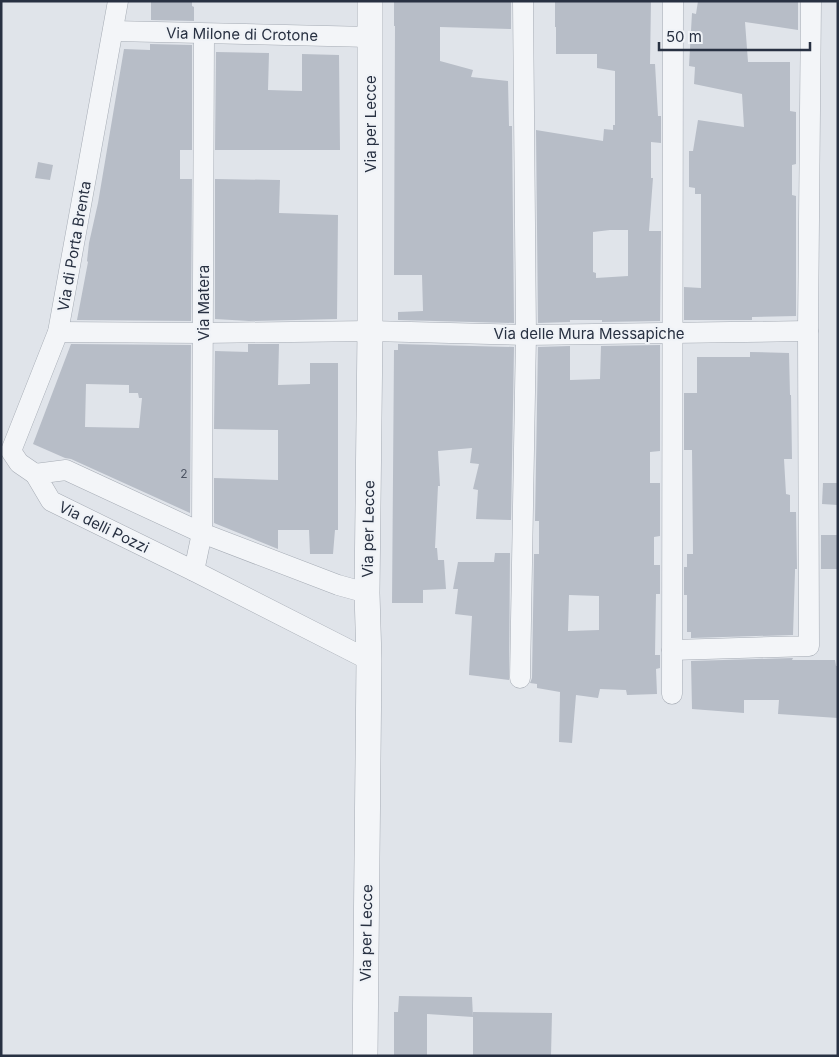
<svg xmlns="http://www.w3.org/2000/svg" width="839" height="1057" viewBox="0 0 839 1057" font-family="Inter,sans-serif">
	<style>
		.building { fill: #b7bdc7; fill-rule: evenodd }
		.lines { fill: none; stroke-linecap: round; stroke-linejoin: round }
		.minor-casing { stroke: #a5abb4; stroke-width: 21 }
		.tertiary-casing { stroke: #a5abb4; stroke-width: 26 }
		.minor { stroke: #f3f5f8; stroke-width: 20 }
		.tertiary { stroke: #f3f5f8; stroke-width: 25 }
		.labels { text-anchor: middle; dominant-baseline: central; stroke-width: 4.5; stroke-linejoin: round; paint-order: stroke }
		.number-label { font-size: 12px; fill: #4c5463 }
		.street-label { font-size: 15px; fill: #283142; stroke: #f0f3f7 }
	</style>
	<rect width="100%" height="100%" fill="#e0e4ea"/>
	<!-- building -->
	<g class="building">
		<path d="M151,1H192V6L194,7V21L151,20Z"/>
		<path d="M394,1H511V29L440,27V61L473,70L471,77L508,81L509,126H512L514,323L398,320V312L423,311L422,275H394L395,26H394Z"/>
		<path d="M555,1H651L650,64H655L658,116H661V143L651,142V178H653L649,231H661L660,321L602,322V320H570V322L538,323L536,130L603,141L604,129L613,130V125H615V71L597,68V54H556V27H555ZM610,230H628V276L596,278V273L593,272V232Z"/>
		<path d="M698,1H798V30L745,22L748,62H790V111L796,112V164L792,165V195L796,196V316L752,317V320H684V287L701,288V194H695V188L689,187V151H693L698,120L744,127L742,94L694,84L695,67L689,66L692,13L696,14Z"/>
		<path d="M150,44L192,45V150H180V179H192L191,321L77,320L88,262L87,261L89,243L98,203L124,49L150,50Z"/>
		<path d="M216,52L269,53L268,90L302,91V54L339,55L340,150H215Z"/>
		<path d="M38,162L53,165L50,180L35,178Z"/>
		<path d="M215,179L280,180L279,213L338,215L337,319L249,321L215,319Z"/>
		<path d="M71,344L191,345L190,513L71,459L65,458L33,444ZM86,384L129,385V393H138L139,398H142L139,428L85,427Z"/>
		<path d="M248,344H279L278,385L310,384V363H338V530H335L333,554H310L309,530H278V549L214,523V478L278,480V430L214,429L215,351L248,352Z"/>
		<path d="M398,344L514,347L511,520L476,519L478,490L473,489L479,464L470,463L472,448L438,451L440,486H438L435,548H437L438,560H444L446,589L423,590V603H392L394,350H398Z"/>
		<path d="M660,345V451L650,452V483H660V536L654,537V565H660V594H656L655,655H660V668L656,669L657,694L627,695L626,690L600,689L598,698L576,695L572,743L559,742L560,692L537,688V684L530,683L532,678L534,554H539V521H535L538,347L570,346V380L600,379L601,346ZM569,595L599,596V630L568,631Z"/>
		<path d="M750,352L789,353L790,395H791L792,459H784L786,494L790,495V512H796L797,569H795V572L793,635L691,638V632H687V595H684V567H687V554H693L692,450H684V393H697V357H750Z"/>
		<path d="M823,483H838V505L822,504Z"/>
		<rect x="821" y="535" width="17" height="34"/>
		<path d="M495,553H510L509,680L469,675L472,616L455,614L458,589H453L458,562H494Z"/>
		<path d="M793,658L792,660H835L836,666H838V718L778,714L779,700H744V713L692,709L691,661Z"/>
		<path d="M399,996L472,997L473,1017L427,1014V1056H394V1012H398Z"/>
		<path d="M473,1012L552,1013L551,1056H473Z"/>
	</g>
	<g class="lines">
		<defs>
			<g id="minor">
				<path d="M113,31L370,37"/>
				<path d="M58,332L203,333L370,331L526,335L808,331"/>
				<path d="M35,474L19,463L11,451L58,332L118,1"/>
				<path d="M194,571L202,533L204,34"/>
				<path d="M367,593L338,585L202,533L66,470L35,474L51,501L194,571L369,660"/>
				<path d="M672,650L809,646L808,331L811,1"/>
				<path d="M520,678L526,335L523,1"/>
				<path d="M672,694L673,1"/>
			</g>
			<path id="tertiary" d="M365,1056L369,660L367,593L370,331V1"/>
		</defs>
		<!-- minor casing -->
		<use href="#minor" class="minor-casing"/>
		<!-- tertiary casing -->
		<use href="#tertiary" class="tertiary-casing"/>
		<!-- minor -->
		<use href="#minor" class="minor"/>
		<!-- tertiary -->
		<use href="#tertiary" class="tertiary"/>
	</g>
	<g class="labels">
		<!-- number labels -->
		<g class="number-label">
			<text x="184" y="473">2</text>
		</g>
		<!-- street labels -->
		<g class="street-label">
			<text transform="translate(242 34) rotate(1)">Via Milone di Crotone</text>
			<text transform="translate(370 124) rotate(-90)">Via per Lecce</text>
			<text transform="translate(74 246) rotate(-80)">Via di Porta Brenta</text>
			<text transform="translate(203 303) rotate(-90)">Via Matera</text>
			<text x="589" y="333">Via delle Mura Messapiche</text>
			<text transform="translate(104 527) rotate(26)">Via delli Pozzi</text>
			<text transform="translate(368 529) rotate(-89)">Via per Lecce</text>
			<text transform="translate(366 933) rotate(-89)">Via per Lecce</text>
		</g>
	</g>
	<!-- border -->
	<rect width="839" height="1057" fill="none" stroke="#283142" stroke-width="5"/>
	<!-- scale -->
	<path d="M659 42v8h151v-8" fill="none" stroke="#283142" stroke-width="2.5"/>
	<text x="666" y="42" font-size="15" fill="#283142" stroke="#f0f3f7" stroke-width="4" paint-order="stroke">50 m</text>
</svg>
